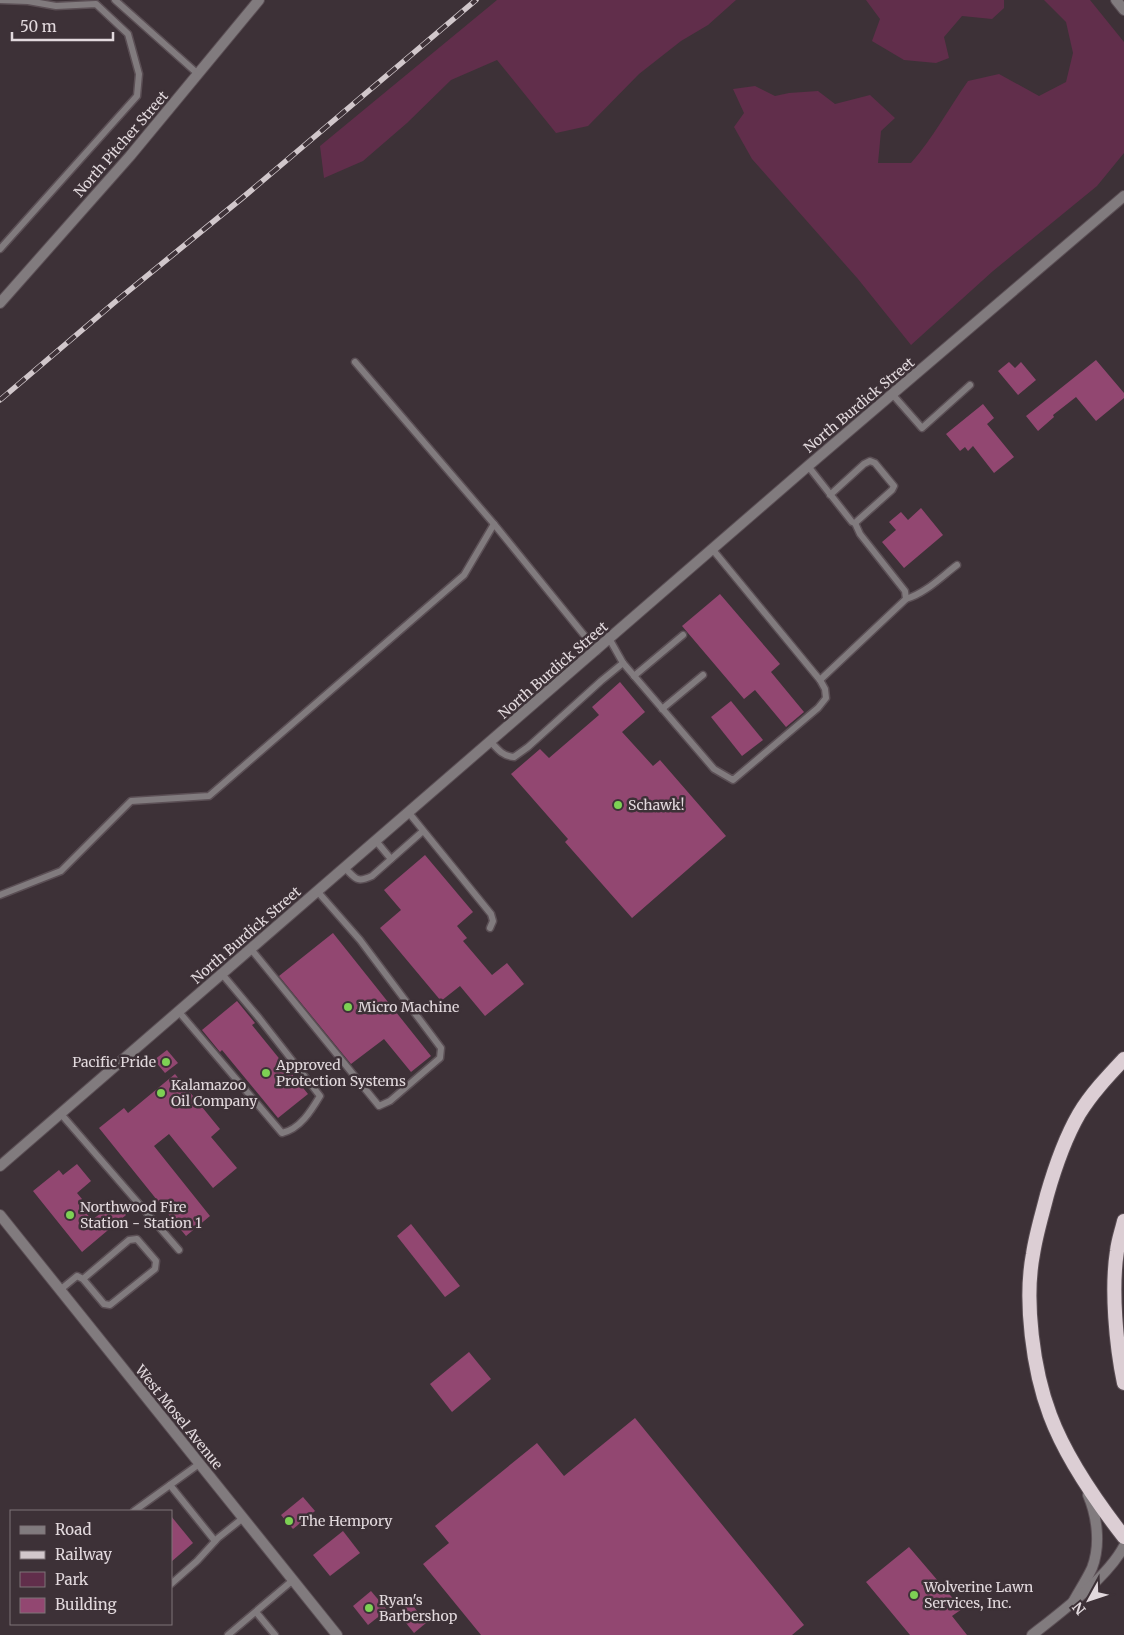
<svg xmlns="http://www.w3.org/2000/svg" width="1124" height="1635" viewBox="0 0 1124 1635" font-family="Merriweather,serif">
	<style>
		.green { fill: #612e4b }
		.building { fill: #924771 }
		.lines { fill: none; stroke-linecap: round; stroke-linejoin: round }
		.service-casing { stroke: #5b4f55; stroke-width: 9 }
		.minor-casing { stroke: #5b4f55; stroke-width: 12 }
		.tertiary-casing { stroke: #5b4f55; stroke-width: 12 }
		.trunk-casing { stroke: #5b4f55; stroke-width: 16 }
		.service { stroke: #817b7e; stroke-width: 6 }
		.minor { stroke: #817b7e; stroke-width: 10 }
		.tertiary { stroke: #817b7e; stroke-width: 10 }
		.trunk { stroke: #dcced4; stroke-width: 14 }
		.rail-casing { stroke: #d1c7cb; stroke-width: 5.5 }
		.rail { stroke: #3d3137; stroke-width: 4; stroke-dasharray: 11; stroke-linecap: butt }
		.poi-dot { fill: #7dd154; stroke: #3d3137; stroke-width: 2 }
		.labels { text-anchor: middle; dominant-baseline: central; stroke-width: 5; stroke-linejoin: round; paint-order: stroke }
		.street-label { font-size: 14px; fill: #e2d9dd; stroke: #3d3137 }
		.poi-label { font-size: 14px; fill: #e2d9dd; stroke: #3d3137; text-anchor: start }
	</style>
	<rect width="100%" height="100%" fill="#3d3137"/>
	<!-- green -->
	<g class="green">
		<path d="M497,0H736L708,25L681,41L639,74L588,126L556,133L497,60L451,80L407,123L363,161L324,178L320,146Z"/>
		<path d="M866,0H1004V8L992,19L962,16L944,37L949,58L936,63L904,60L872,41L880,19Z"/>
		<path d="M1044,0H1090L1124,42V153L1097,186L993,271L911,345L858,279L752,159L734,127L744,113L733,89L755,86L775,96L789,93L818,91L835,104L870,95L895,118L881,131L878,163H911C933,138 949,108 968,81L999,74L1039,96L1066,82L1073,53L1066,22Z"/>
	</g>
	<!-- building -->
	<g class="building">
		<path d="M1096,360L1124,393V398L1096,421L1076,397L1053,415L1054,417L1038,431L1026,416Z"/>
		<path d="M1009,362L1015,368L1021,362L1036,380L1018,395L998,371Z"/>
		<path d="M983,404L994,418L987,424L1014,457L994,473L973,446L968,451L965,447L960,451L946,434Z"/>
		<path d="M921,508L943,535L904,568L882,542L896,530L889,522L901,512L908,520Z"/>
		<path d="M720,594L780,664L771,672L804,712L786,727L755,690L744,699L682,626Z"/>
		<path d="M620,682L645,712L622,732L653,766L660,760L726,836L632,918L565,842L568,839L511,774L540,749L549,758L599,715L592,707Z"/>
		<path d="M731,701L763,740L742,756L711,717Z"/>
		<path d="M425,855L473,912L457,926L467,938L463,941L492,975L507,963L524,984L485,1016L460,986L441,1001L380,928L401,910L384,890Z"/>
		<path d="M333,933L431,1056L411,1072L384,1039L351,1064L279,976Z"/>
		<path d="M237,1001L255,1023L252,1025L308,1094L278,1118L222,1050L220,1052L202,1030Z"/>
		<path d="M167,1050L178,1063L165,1073L154,1060Z"/>
		<path d="M175,1074L220,1129L211,1137L237,1168L213,1188L169,1134L154,1146L210,1216L186,1236L99,1128L124,1108L128,1113Z"/>
		<path d="M77,1164L91,1181L77,1193L82,1199L78,1203L92,1220L115,1202L126,1215L82,1252L33,1191L59,1170L63,1175Z"/>
		<path d="M411,1224L460,1286L445,1297L397,1236Z"/>
		<path d="M469,1352L491,1379L452,1412L430,1384Z"/>
		<path d="M635,1418L804,1625L792,1635H481L423,1564L449,1543L435,1526L537,1443L564,1476Z"/>
		<path d="M303,1497L315,1511L293,1529L281,1515Z"/>
		<path d="M171,1516L193,1543L171,1562Z"/>
		<path d="M343,1531L360,1553L330,1576L313,1555Z"/>
		<path d="M909,1547L962,1609L952,1616L967,1635H910L866,1582Z"/>
		<path d="M371,1591L387,1610L368,1625L353,1606Z"/>
		<path d="M411,1603L426,1623L414,1633L398,1613Z"/>
	</g>
	<g class="lines">
		<defs>
			<g id="service">
				<path d="M0,0L28,1L56,6L96,4L128,34L139,74L137,96L0,249"/>
				<path d="M115,0L198,74"/>
				<path d="M355,362L494,524L597,651"/>
				<path d="M893,395L922,428L970,385"/>
				<path d="M808,466L852,522L855,523L892,490L894,486L875,463L870,461L864,464L830,495"/>
				<path d="M906,599C926,593 941,577 957,565"/>
				<path d="M610,640L623,663L714,769L733,780L818,708L826,698L825,689L820,680L713,550"/>
				<path d="M634,676L683,635"/>
				<path d="M820,680L906,599L905,591L860,534L855,523"/>
				<path d="M662,709L703,675"/>
				<path d="M491,742C498,750 503,756 514,757L528,747L601,681L623,663"/>
				<path d="M409,813L491,914L493,921L490,928"/>
				<path d="M376,841L391,859"/>
				<path d="M345,868C356,879 357,883 372,876L423,831"/>
				<path d="M0,895L61,871L131,801L209,796L464,575L494,524"/>
				<path d="M251,949L379,1106L390,1101L440,1058L441,1048L360,940L318,892"/>
				<path d="M179,1012L282,1133C300,1129 311,1111 320,1096L259,1018L222,974"/>
				<path d="M61,1114L179,1250"/>
				<path d="M60,1290L77,1276L83,1279L104,1304L110,1305L155,1269L156,1261L137,1239L129,1240L83,1279"/>
				<path d="M170,1485L215,1541"/>
				<path d="M134,1511L199,1464"/>
				<path d="M171,1584L197,1561L218,1538L243,1518"/>
				<path d="M256,1612L275,1635"/>
				<path d="M228,1635L293,1580"/>
			</g>
			<g id="minor">
				<path d="M1116,0L1124,10"/>
				<path d="M0,303L130,156L259,0"/>
				<path d="M0,1166L808,466L1124,196"/>
				<path d="M0,1215L337,1635"/>
			</g>
			<g id="tertiary">
				<path d="M1073,1602C1079,1591 1087,1579 1092,1568C1101,1545 1097,1516 1088,1495"/>
				<path d="M1032,1635C1060,1613 1108,1577 1124,1546"/>
			</g>
			<g id="trunk">
				<path d="M1124,1059C1108,1076 1091,1094 1079,1114C1064,1140 1055,1167 1047,1195C1042,1215 1036,1234 1033,1254C1024,1301 1033,1370 1050,1415C1066,1458 1096,1501 1124,1537"/>
				<path d="M1124,1221C1122,1230 1118,1241 1117,1251C1111,1289 1116,1345 1124,1383"/>
			</g>
		</defs>
		<!-- service casing -->
		<use href="#service" class="service-casing"/>
		<!-- minor casing -->
		<use href="#minor" class="minor-casing"/>
		<!-- tertiary casing -->
		<use href="#tertiary" class="tertiary-casing"/>
		<!-- trunk casing -->
		<use href="#trunk" class="trunk-casing"/>
		<!-- service -->
		<use href="#service" class="service"/>
		<!-- minor -->
		<use href="#minor" class="minor"/>
		<!-- tertiary -->
		<use href="#tertiary" class="tertiary"/>
		<!-- trunk -->
		<use href="#trunk" class="trunk"/>
		<defs>
			<path id="rail" d="M0,400L115,302L241,199L476,0"/>
		</defs>
		<!-- rail casing -->
		<use href="#rail" class="rail-casing"/>
		<!-- rail -->
		<use href="#rail" class="rail"/>
	</g>
	<!-- markers -->
	<g class="poi-dot">
		<circle cx="618" cy="805" r="5"/>
		<circle cx="348" cy="1007" r="5"/>
		<circle cx="166" cy="1062" r="5"/>
		<circle cx="266" cy="1073" r="5"/>
		<circle cx="161" cy="1093" r="5"/>
		<circle cx="70" cy="1215" r="5"/>
		<circle cx="289" cy="1521" r="5"/>
		<circle cx="914" cy="1595" r="5"/>
		<circle cx="369" cy="1608" r="5"/>
	</g>
	<g class="labels">
		<!-- street labels -->
		<g class="street-label">
			<text transform="translate(121 144) rotate(-49)">North Pitcher Street</text>
			<text transform="translate(859 405) rotate(-40)">North Burdick Street</text>
			<text transform="translate(553 670) rotate(-41)">North Burdick Street</text>
			<text transform="translate(246 935) rotate(-41)">North Burdick Street</text>
			<text transform="translate(179 1417) rotate(51)">West Mosel Avenue</text>
		</g>
		<!-- poi labels -->
		<g class="poi-label">
			<text x="628" y="805">Schawk!</text>
			<text x="358" y="1007">Micro Machine</text>
			<text x="156" y="1062" text-anchor="end">Pacific Pride</text>
			<text x="276" y="1065">Approved<tspan x="276" dy="16">Protection Systems</tspan></text>
			<text x="171" y="1085">Kalamazoo<tspan x="171" dy="16">Oil Company</tspan></text>
			<text x="80" y="1207">Northwood Fire<tspan x="80" dy="16">Station - Station 1</tspan></text>
			<text x="299" y="1521">The Hempory</text>
			<text x="924" y="1587">Wolverine Lawn<tspan x="924" dy="16">Services, Inc.</tspan></text>
			<text x="379" y="1600">Ryan's<tspan x="379" dy="16">Barbershop</tspan></text>
		</g>
	</g>
	<!-- legend -->
	<rect x="10" y="1510" width="162" height="115" fill="#3d3137" stroke="#7f7479"/>
	<rect x="20" y="1526" width="25" height="8" fill="#817b7e" stroke="#7f7479"/>
	<text x="55" y="1535" font-size="15" fill="#e2d9dd">Road</text>
	<rect x="20" y="1551" width="25" height="8" fill="#d1c7cb" stroke="#7f7479"/>
	<text x="55" y="1560" font-size="15" fill="#e2d9dd">Railway</text>
	<rect x="20" y="1572" width="25" height="15" fill="#612e4b" stroke="#7f7479"/>
	<text x="55" y="1585" font-size="15" fill="#e2d9dd">Park</text>
	<rect x="20" y="1598" width="25" height="15" fill="#924771" stroke="#7f7479"/>
	<text x="55" y="1610" font-size="15" fill="#e2d9dd">Building</text>
	<!-- north arrow -->
	<g transform="translate(1089 1600) rotate(230)" stroke="#3d3137" stroke-width="4" paint-order="stroke">
	<path d="M0-4L9 19L0 12L-9 19Z" fill="#e2d9dd"/>
	<text y="-8" font-size="14" font-weight="bold" text-anchor="middle" fill="#e2d9dd">N</text>
	</g>
	<!-- scale -->
	<path d="M12 32v8h101v-8" fill="none" stroke="#e2d9dd" stroke-width="2.5"/>
	<text x="20" y="32" font-size="15" fill="#e2d9dd" stroke="#3d3137" stroke-width="4" paint-order="stroke">50 m</text>
</svg>
